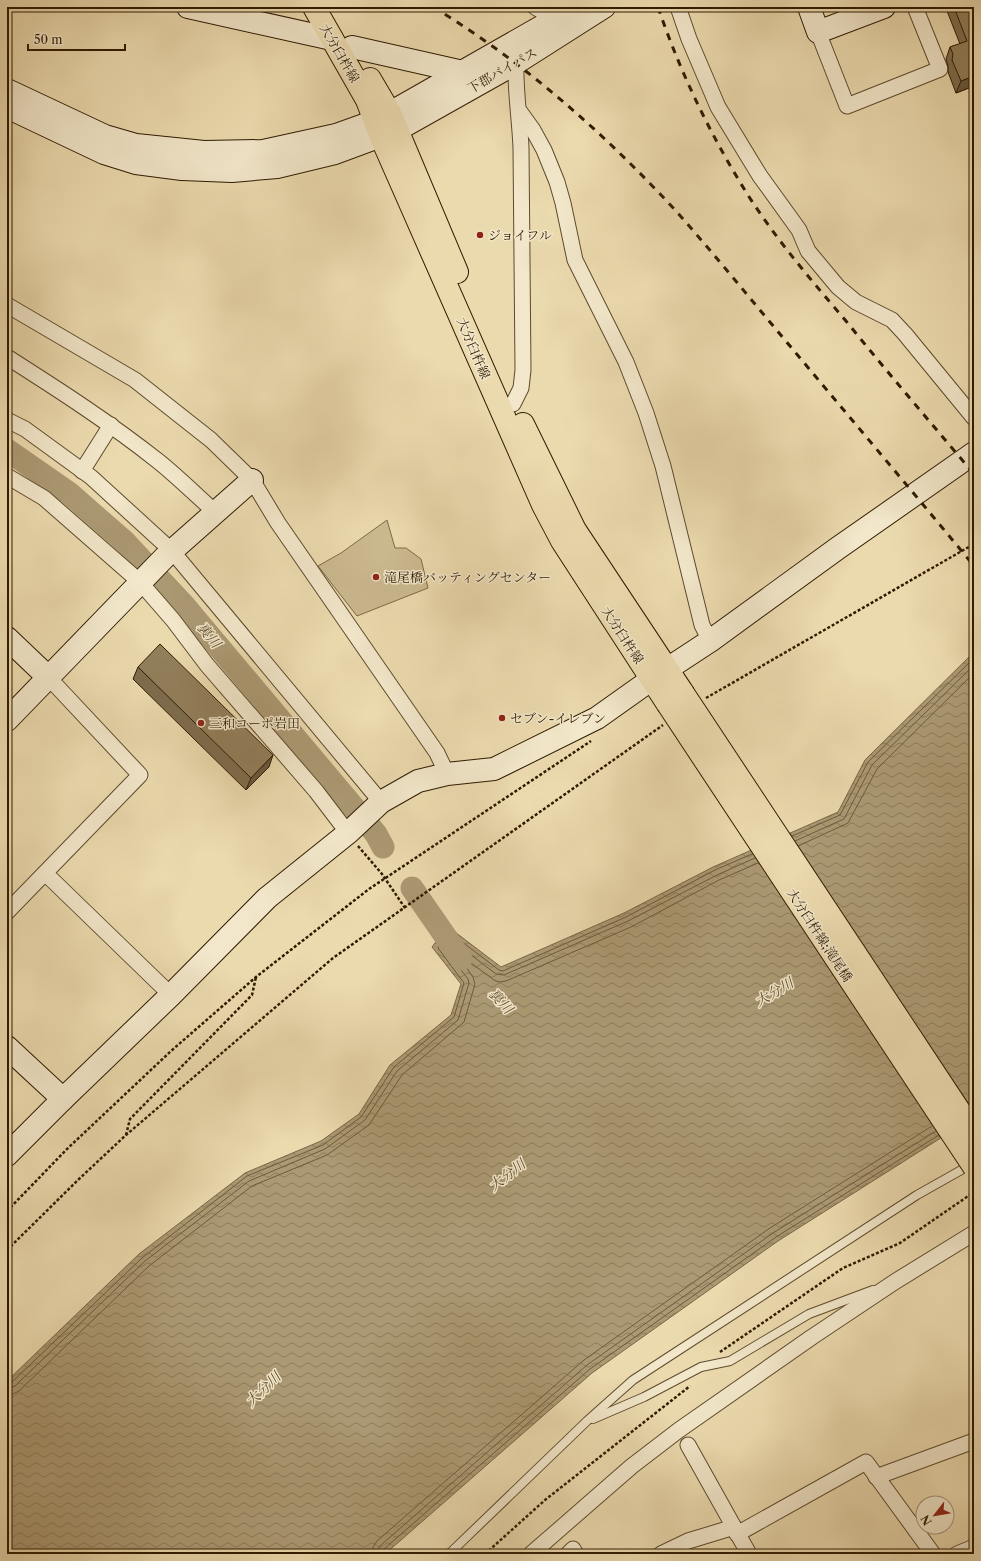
<svg xmlns="http://www.w3.org/2000/svg" width="981" height="1561" viewBox="0 0 981 1561" font-family="'Libre Caslon Text','Noto Serif JP',serif">
	<style>
		.pitch { fill: #cbb990; stroke: #7d6a48 }
		.water { fill: url(#water-waves); stroke: #796645 }
		.lines { fill: none; stroke-linecap: round; stroke-linejoin: round }
		.shore { stroke: #6d5a3a; stroke-width: 1 }
		.river { stroke: #ab9973; stroke-width: 23 }
		.lane-casing { stroke: #5e4a2c; stroke-width: 10 }
		.street-casing { stroke: #5e4a2c; stroke-width: 17 }
		.secondary-casing { stroke: #2f1a00; stroke-width: 24 }
		.primary-casing { stroke: #2f1a00; stroke-width: 24 }
		.path { stroke: #2f1a00; stroke-width: 2.5; stroke-dasharray: 3 2; stroke-linecap: butt }
		.lane { stroke: #f2e7ca; stroke-width: 8 }
		.street { stroke: #f2e7ca; stroke-width: 15 }
		.secondary { stroke: #f2e7ca; stroke-width: 22 }
		.primary { stroke: #ebdaae; stroke-width: 22 }
		.rail { stroke: #2f1a00; stroke-width: 3; stroke-dasharray: 7 7; stroke-linecap: butt }
		.primary-bridge-casing { stroke: #2f1a00; stroke-width: 24; stroke-linecap: butt }
		.primary-bridge { stroke: #ebdaae; stroke-width: 22 }
		.wall { fill: #7d6c4d; stroke: #2f1a00 }
		.shaded-wall { fill: #66583f; stroke: #2f1a00 }
		.building { fill: #917e5a; stroke: #2f1a00 }
		.poi-dot { fill: #8f2418; stroke: #f2e7ca; stroke-width: 1.5 }
		.labels { text-anchor: middle; dominant-baseline: central; stroke-width: 3; stroke-linejoin: round; paint-order: stroke }
		.street-label { font-size: 13px; fill: #2f1a00; stroke: #f2e7ca }
		.poi-label { font-size: 13px; fill: #2f1a00; stroke: #f2e7ca; text-anchor: start }
		.water-label { font-size: 14px; font-style: italic; fill: #614d2e; stroke: #f2e7ca }
	</style>
	<defs>
		<pattern id="water-waves" width="16" height="10" patternUnits="userSpaceOnUse"><rect width="16" height="10" fill="#ab9973"/><path d="M0 5q4-4 8 0t8 0" fill="none" stroke="#8c7c5c"/></pattern>
	</defs>
	<rect width="100%" height="100%" fill="#ebdaae"/>
	<filter id="stains"><feTurbulence type="fractalNoise" baseFrequency=".005" numOctaves="4"/><feColorMatrix values="0 0 0 0 .2 0 0 0 0 .09 0 0 0 0 .02 0 0 0 .5 -.17"/></filter>
	<radialGradient id="worn" r=".72"><stop offset=".6" stop-color="#630" stop-opacity="0"/><stop offset="1" stop-color="#630" stop-opacity=".3"/></radialGradient>
	<!-- pitch -->
	<path class="pitch" d="M387,520L395,548H406L421,559L428,588L357,616L318,566L341,553Z"/>
	<!-- water -->
	<path class="water" d="M974,652V1117L778,1241L592,1373L385,1554H7V1381L139,1254L245,1173L321,1141L359,1114L390,1065L451,1015L461,984L432,947L438,939L451,929L501,967L624,913L713,867L838,812L865,760Z"/>
	<g class="lines">
		<!-- shore -->
		<g class="shore">
			<path d="M792,836L840,815L868,762L974,658"/>
			<path d="M795,841L844,819L872,765L974,665"/>
			<path d="M798,846L848,823L877,769L974,673"/>
			<path d="M7,1384L12,1382L142,1258L247,1176L323,1145L361,1117L394,1067L454,1017L464,983L438,948L441,942L450,935H453L499,970L503,971L626,917L715,870L752,854"/>
			<path d="M7,1389L15,1386L145,1261L249,1181L325,1149L365,1120L397,1071L458,1020L469,983L468,979L444,948L445,946L450,941H453L496,974L504,975L628,921L717,875L755,858"/>
			<path d="M7,1395L13,1394L19,1391L149,1266L252,1186L327,1155L369,1125L402,1075L464,1022L475,984L473,977L460,959L461,957H463L494,980L499,982L506,981L631,927L719,880L758,863"/>
			<path d="M372,1554L373,1547L377,1541L584,1360L770,1228L932,1126"/>
			<path d="M378,1554V1549L381,1545L587,1365L773,1233L936,1131"/>
			<path d="M383,1554L384,1549L590,1369L776,1237L939,1135"/>
		</g>
		<!-- river -->
		<g class="river">
			<path d="M7,450L69,493L125,542L182,603L376,834L383,847"/>
			<path d="M412,888L461,959"/>
		</g>
		<defs>
			<g id="lane">
				<path d="M593,1419L644,1397L701,1367L730,1361L809,1314L873,1290"/>
				<path d="M449,1554L587,1421L633,1380L917,1195L972,1164"/>
			</g>
			<g id="street">
				<path d="M535,7L555,19"/>
				<path d="M678,7L689,39L718,107L760,176L799,230L808,251L838,287L856,302L892,320L905,334L974,418"/>
				<path d="M818,32L847,106L940,69L915,7"/>
				<path d="M520,112L533,130L544,150L557,182L563,203L575,260L626,362L646,413L663,466L702,625L710,641"/>
				<path d="M7,305L135,380L211,440L252,480L278,523L437,753L447,774"/>
				<path d="M7,357C59,390 110,423 158,461C178,477 196,495 215,512"/>
				<path d="M513,404L521,388L523,370L521,148C520,120 515,91 516,63"/>
				<path d="M7,420L25,429L91,477L172,551L381,802"/>
				<path d="M82,471L111,425"/>
				<path d="M7,476L44,498L140,582L173,620L207,665L316,791L348,833"/>
				<path d="M45,873L171,995"/>
				<path d="M7,912L140,775L49,678"/>
				<path d="M688,1445L749,1554"/>
				<path d="M876,1477L974,1441"/>
				<path d="M737,1534L866,1462L933,1554"/>
				<path d="M531,1554L632,1466L679,1430L812,1337L896,1281L974,1233"/>
				<path d="M568,1554L573,1549L576,1554"/>
				<path d="M661,1554L688,1541L734,1527"/>
				<path d="M957,1554L974,1547"/>
			</g>
			<g id="secondary">
				<path d="M188,7L332,39"/>
				<path d="M809,7L818,32L884,7"/>
				<path d="M352,47L463,72"/>
				<path d="M7,90L105,136L136,145L204,152L263,151L336,135L375,121L390,113L576,7"/>
				<path d="M7,107L104,153L136,163L182,169L232,171L277,167L335,153L397,130L516,63L604,7"/>
				<path d="M7,638L49,678"/>
				<path d="M7,720L165,557L252,480"/>
				<path d="M7,1047L63,1099"/>
				<path d="M7,1155L63,1099L171,995L267,898L348,833L381,802L418,781L447,774L494,769L597,718L652,679L710,641L838,548L974,453"/>
			</g>
			<g id="primary">
				<path d="M314,7L367,100L381,137L543,505L562,541L667,703"/>
				<path d="M370,79L390,113L457,272"/>
				<path d="M523,424L575,530L683,693"/>
			</g>
		</defs>
		<!-- lane casing -->
		<use href="#lane" class="lane-casing"/>
		<!-- street casing -->
		<use href="#street" class="street-casing"/>
		<!-- secondary casing -->
		<use href="#secondary" class="secondary-casing"/>
		<!-- primary casing -->
		<use href="#primary" class="primary-casing"/>
		<!-- path -->
		<g class="path">
			<path d="M706,698L974,544"/>
			<path d="M358,846L382,874L405,908"/>
			<path d="M126,1135L130,1119L252,995L256,977"/>
			<path d="M7,1211L67,1149L171,1051L256,977L369,889L591,741"/>
			<path d="M7,1250L79,1179L126,1135L333,958L663,725"/>
			<path d="M720,1352L843,1268L900,1243L974,1192"/>
			<path d="M485,1554L545,1500L690,1386"/>
		</g>
		<!-- lane -->
		<use href="#lane" class="lane"/>
		<!-- street -->
		<use href="#street" class="street"/>
		<!-- secondary -->
		<use href="#secondary" class="secondary"/>
		<!-- primary -->
		<use href="#primary" class="primary"/>
		<!-- rail -->
		<g class="rail">
			<path d="M433,7C524,62 604,133 676,211C715,255 752,301 790,346C851,419 913,492 974,566"/>
			<path d="M658,7C680,72 710,134 746,192C775,238 811,280 846,321C888,373 931,423 974,474"/>
		</g>
		<defs>
			<g id="primary-bridge">
				<path d="M683,693L974,1133"/>
				<path d="M667,703L974,1167"/>
			</g>
		</defs>
		<!-- primary-bridge casing -->
		<use href="#primary-bridge" class="primary-bridge-casing"/>
		<!-- primary-bridge -->
		<use href="#primary-bridge" class="primary-bridge"/>
	</g>
	<!-- wall -->
	<g class="wall">
		<path d="M948,7H974V86L956,93L948,72V66L946,59L950,47L960,44L947,11Z"/>
		<path d="M138,667L269,767L246,790L133,679Z"/>
	</g>
	<!-- shaded-wall -->
	<g class="shaded-wall">
		<path d="M974,76V86L956,93L961,81Z"/>
		<path d="M273,755L269,767L246,790L251,778Z"/>
	</g>
	<!-- building -->
	<g class="building">
		<path d="M954,7H974V76L961,81L952,60L953,54L950,47L967,41Z"/>
		<path d="M160,644L273,755L251,778L138,667Z"/>
	</g>
	<!-- markers -->
	<g class="poi-dot">
		<circle cx="480" cy="235" r="4"/>
		<circle cx="376" cy="577" r="4"/>
		<circle cx="502" cy="718" r="4"/>
		<circle cx="201" cy="723" r="4"/>
	</g>
	<g class="labels">
		<!-- street labels -->
		<g class="street-label">
			<text transform="translate(340 53) rotate(60)">大分臼杵線</text>
			<text transform="translate(502 70) rotate(-30)">下郡バイパス</text>
			<text transform="translate(474 348) rotate(67)">大分臼杵線</text>
			<text transform="translate(623 635) rotate(57)">大分臼杵線</text>
			<text transform="translate(820 935) rotate(57)">大分臼杵線;滝尾橋</text>
		</g>
		<!-- poi labels -->
		<g class="poi-label">
			<text x="488" y="235">ジョイフル</text>
			<text x="384" y="577">滝尾橋バッティングセンター</text>
			<text x="510" y="718">セブン-イレブン</text>
			<text x="209" y="723">三和コーポ岩田</text>
		</g>
		<!-- water labels -->
		<g class="water-label">
			<text transform="translate(209 635) rotate(50)">裏川</text>
			<text transform="translate(774 992) rotate(-31)">大分川</text>
			<text transform="translate(501 1001) rotate(47)">裏川</text>
			<text transform="translate(507 1175) rotate(-38)">大分川</text>
			<text transform="translate(263 1389) rotate(-44)">大分川</text>
		</g>
	</g>
	<!-- margin -->
	<rect width="981" height="1561" fill="none" stroke="#ebdaae" stroke-width="24"/>
	<rect x="8" y="8" width="965" height="1545" fill="none" stroke="#2f1a00" stroke-width="2"/>
	<rect x="12" y="12" width="957" height="1537" fill="none" stroke="#2f1a00"/>
	<!-- north arrow -->
	<g transform="translate(935 1515) rotate(239)"><circle r="19" fill="#f2e7ca" stroke="#a49579"/>
	<path d="M0-3L7 15L0 10L-7 15Z" fill="#8f2418"/>
	<text y="-6" font-size="11" font-weight="bold" text-anchor="middle" fill="#2f1a00">N</text>
	</g>
	<!-- scale -->
	<path d="M28 44v6h97v-6" fill="none" stroke="#2f1a00" stroke-width="2"/>
	<text x="34" y="44" font-size="12" fill="#2f1a00" stroke="#f2e7ca" stroke-width="3" paint-order="stroke">50 m</text>
	<rect width="100%" height="100%" filter="url(#stains)"/>
	<rect width="100%" height="100%" fill="url(#worn)"/>
</svg>
